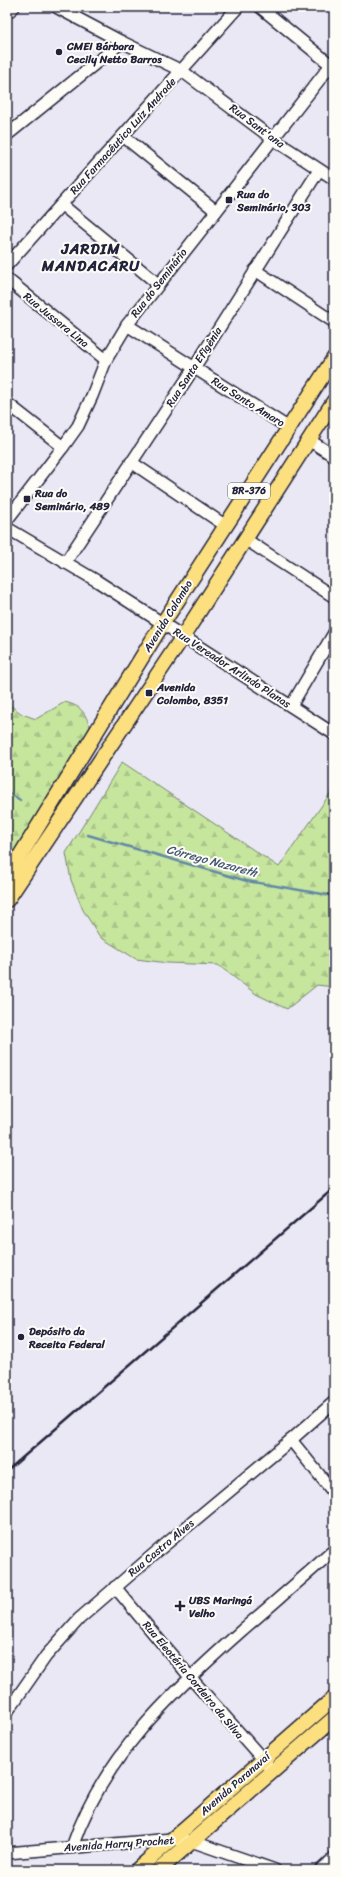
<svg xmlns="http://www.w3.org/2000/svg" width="341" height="1877" viewBox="0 0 341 1877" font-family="Sriracha,sans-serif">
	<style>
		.forest { fill: url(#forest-firs); stroke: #74846c }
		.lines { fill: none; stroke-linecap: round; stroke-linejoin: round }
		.stream { stroke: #6388a6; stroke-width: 2.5 }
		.minor-casing { stroke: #22223b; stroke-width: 14 }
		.major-casing { stroke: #22223b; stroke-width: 17 }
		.minor { stroke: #fdfcf7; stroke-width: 11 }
		.major { stroke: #fce080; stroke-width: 14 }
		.rail { stroke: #22223b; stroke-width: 2.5 }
		.poi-dot { fill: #22223b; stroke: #fdfcf7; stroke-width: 1.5 }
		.labels { text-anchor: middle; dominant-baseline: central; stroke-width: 4; stroke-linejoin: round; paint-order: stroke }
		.shield { fill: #fdfcf7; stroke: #646373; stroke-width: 1 }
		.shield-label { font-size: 10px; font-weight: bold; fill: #22223b }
		.poi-label { font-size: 11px; font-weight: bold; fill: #22223b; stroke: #fdfcf7; text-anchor: start }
		.street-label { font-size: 11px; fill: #22223b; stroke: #fdfcf7 }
		.water-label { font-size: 12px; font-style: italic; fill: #425571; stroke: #fdfcf7 }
		.district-label { font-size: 15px; font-weight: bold; letter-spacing: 1px; fill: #22223b; stroke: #fdfcf7 }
	</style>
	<defs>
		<pattern id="forest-firs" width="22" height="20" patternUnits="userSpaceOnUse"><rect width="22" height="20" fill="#c6e69e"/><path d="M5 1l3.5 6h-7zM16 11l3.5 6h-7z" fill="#aac589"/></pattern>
	</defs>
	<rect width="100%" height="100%" fill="#eae8f4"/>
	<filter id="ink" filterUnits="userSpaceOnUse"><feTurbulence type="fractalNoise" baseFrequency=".025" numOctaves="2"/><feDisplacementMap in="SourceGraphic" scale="8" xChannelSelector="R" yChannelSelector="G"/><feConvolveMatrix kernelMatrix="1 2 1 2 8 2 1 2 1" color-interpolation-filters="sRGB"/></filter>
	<g filter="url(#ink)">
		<!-- forest -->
		<g class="forest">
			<path d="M65,702C82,707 83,710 90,726L84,742L13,857L7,854V703L22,714L36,719Z"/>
			<path d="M122,762L279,867L334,788V987L317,985L287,1009L256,994L218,965L168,963L136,959L100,937L83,910L71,880L66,853Z"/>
		</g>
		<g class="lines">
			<!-- stream -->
			<g class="stream">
				<path d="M7,792L20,800"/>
				<path d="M88,835L247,881L334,896"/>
			</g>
			<defs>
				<g id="minor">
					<path d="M56,7L122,42L182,71L273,139L334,179"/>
					<path d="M260,7L331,65"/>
					<path d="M7,13L14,7"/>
					<path d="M7,135L122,42"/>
					<path d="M123,136L216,211"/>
					<path d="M62,205L158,284"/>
					<path d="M7,265L238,7"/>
					<path d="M255,270L334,322"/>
					<path d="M7,279L106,360"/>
					<path d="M127,325L289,428"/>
					<path d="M7,403L63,447"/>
					<path d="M309,440L334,456"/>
					<path d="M131,462L226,526"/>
					<path d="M7,520L63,447L78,426L92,396L106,360L127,325L334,61"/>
					<path d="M7,528L97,581L334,734"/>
					<path d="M245,539L334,597"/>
					<path d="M65,563L194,368L319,170"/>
					<path d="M291,706L334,633"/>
					<path d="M291,1440L334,1493"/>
					<path d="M115,1587L190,1677L273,1771"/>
					<path d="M7,1712L46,1656L79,1619L154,1554L291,1440L334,1402"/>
					<path d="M72,1847C103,1757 170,1694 240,1632C271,1605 303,1578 334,1550"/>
					<path d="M7,1853L172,1839L191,1841L275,1870"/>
					<path d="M321,1870L334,1858"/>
				</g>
				<g id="major">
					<path d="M7,877L163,623L334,358"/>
					<path d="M7,900L178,644L334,401"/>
					<path d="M137,1870L334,1698"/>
					<path d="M159,1870L334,1718"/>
				</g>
			</defs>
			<!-- minor casing -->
			<use href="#minor" class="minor-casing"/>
			<!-- major casing -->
			<use href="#major" class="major-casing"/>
			<!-- minor -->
			<use href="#minor" class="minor"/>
			<!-- major -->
			<use href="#major" class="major"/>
			<!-- rail -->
			<path class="rail" d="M7,1471L334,1188"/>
		</g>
	</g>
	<!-- markers -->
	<g class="poi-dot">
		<circle cx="59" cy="52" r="4"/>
		<rect x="225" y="196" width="8" height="8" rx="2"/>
		<rect x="23" y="495" width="8" height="8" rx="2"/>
		<rect x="145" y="689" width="8" height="8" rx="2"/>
		<circle cx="21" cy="1337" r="4"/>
		<path d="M178 1600h4v4h4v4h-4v4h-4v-4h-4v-4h4z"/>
	</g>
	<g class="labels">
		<!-- shield labels -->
		<rect class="shield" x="228" y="483" width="42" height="16" rx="3"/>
		<g class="shield-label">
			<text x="249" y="491">BR-376</text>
		</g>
		<!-- poi labels -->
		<g class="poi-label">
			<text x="67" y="46">CMEI Bárbara<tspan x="67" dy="13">Cecily Netto Barros</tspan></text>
			<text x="237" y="194">Rua do<tspan x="237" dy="13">Seminário, 303</tspan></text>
			<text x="35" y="493">Rua do<tspan x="35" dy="13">Seminário, 489</tspan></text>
			<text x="157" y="687">Avenida<tspan x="157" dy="13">Colombo, 8351</tspan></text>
			<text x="29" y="1331">Depósito da<tspan x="29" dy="13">Receita Federal</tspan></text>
			<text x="189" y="1600">UBS Maringá<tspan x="189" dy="13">Velho</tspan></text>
		</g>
		<!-- street labels -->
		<g class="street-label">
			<text transform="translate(257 126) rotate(37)">Rua Sant'ana</text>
			<text transform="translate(123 136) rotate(-48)">Rua Farmacêutico Luiz Andrade</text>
			<text transform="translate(159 283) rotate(-52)">Rua do Seminário</text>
			<text transform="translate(56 320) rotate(39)">Rua Jussara Lina</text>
			<text transform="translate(194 367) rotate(-57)">Rua Santa Efigênia</text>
			<text transform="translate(248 402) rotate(32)">Rua Santo Amaro</text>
			<text transform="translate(168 616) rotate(-58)">Avenida Colombo</text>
			<text transform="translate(232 668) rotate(33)">Rua Vereador Arlindo Planas</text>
			<text transform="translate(161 1548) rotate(-40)">Rua Castro Alves</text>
			<text transform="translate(193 1680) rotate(50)">Rua Eleotéria Cordeiro da Silva</text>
			<text transform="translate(235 1784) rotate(-41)">Avenida Paranavaí</text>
			<text transform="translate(119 1844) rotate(-4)">Avenida Harry Prochet</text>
		</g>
		<!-- water labels -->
		<g class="water-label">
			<text transform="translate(212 861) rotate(15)">Córrego Nazareth</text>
		</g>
		<!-- district labels -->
		<g class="district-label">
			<text x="91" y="249">JARDIM<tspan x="91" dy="17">MANDACARU</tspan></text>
		</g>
	</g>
	<!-- margin -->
	<rect width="341" height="1877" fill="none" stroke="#fdfcf7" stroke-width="24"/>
	<rect x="12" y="12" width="317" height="1853" fill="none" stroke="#22223b" stroke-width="1.5" filter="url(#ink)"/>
</svg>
